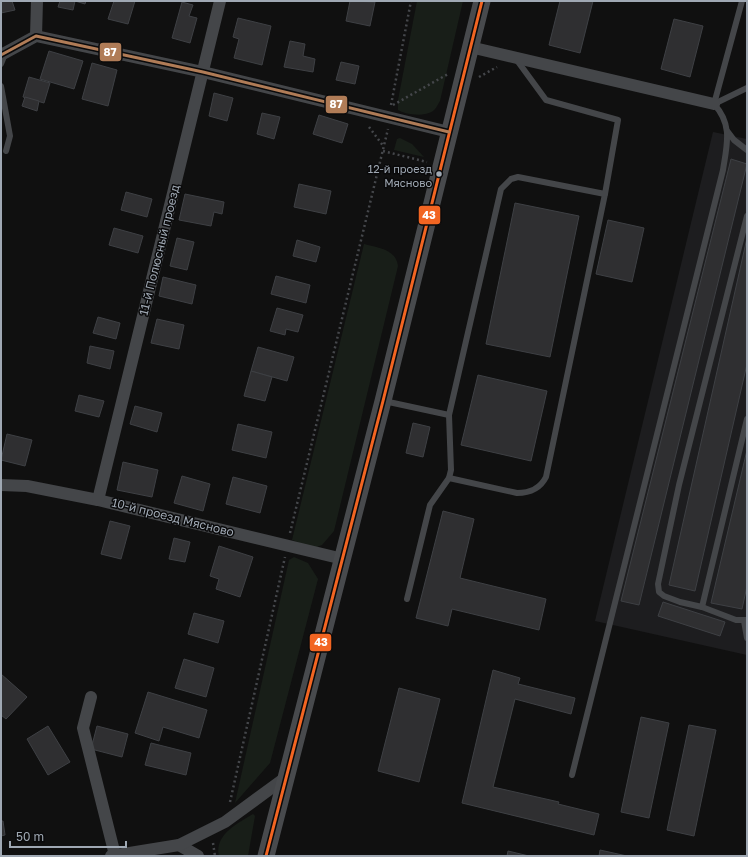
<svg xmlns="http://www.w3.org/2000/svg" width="748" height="857" viewBox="0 0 748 857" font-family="'Golos Text',sans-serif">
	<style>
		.built { fill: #1d1d1f }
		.green { fill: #181e18 }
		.building { fill: #2f2f31; stroke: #3e4044 }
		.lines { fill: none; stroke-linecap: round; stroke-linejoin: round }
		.path { stroke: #45474b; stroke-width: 2.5; stroke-dasharray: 2 3; stroke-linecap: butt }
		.service { stroke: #444649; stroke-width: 6 }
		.minor { stroke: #444649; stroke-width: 12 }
		.secondary { stroke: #484a4d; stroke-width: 17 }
		.bus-1-casing { stroke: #0a0a0b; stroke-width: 6 }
		.bus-2-casing { stroke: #0a0a0b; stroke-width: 6 }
		.bus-1 { stroke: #f26522; stroke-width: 3 }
		.bus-2 { stroke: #b07c57; stroke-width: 3 }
		.bus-dot { fill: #9fa8b3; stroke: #0a0a0b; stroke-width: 1.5 }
		.labels { text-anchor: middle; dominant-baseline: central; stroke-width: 3; stroke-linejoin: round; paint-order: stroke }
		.bus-label { font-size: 11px; fill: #9fa8b3; stroke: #0a0a0b; text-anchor: end }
		.street-label { font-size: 12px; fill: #9fa8b3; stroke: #0a0a0b }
		.line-badge { stroke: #0a0a0b; stroke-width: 1.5 }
		.badge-label { font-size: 11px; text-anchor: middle; font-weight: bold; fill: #fff }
	</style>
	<rect width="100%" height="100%" fill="#101010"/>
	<!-- built -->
	<path class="built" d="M713,132L747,139V655L595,621Z"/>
	<!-- green -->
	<g class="green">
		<path d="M417,1H463L440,101C438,104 436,109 433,111C424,117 407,115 398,110V100Z"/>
		<path d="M400,138L412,144L424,157L394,150L397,139Z"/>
		<path d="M364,244C378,248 396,249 398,266L334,531L322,545L314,548L292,540Z"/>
		<path d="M294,557L308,563L318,579L270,763L235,803L289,560Z"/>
		<path d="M253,814L255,816L248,856H219C214,835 238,823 253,814Z"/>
	</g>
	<!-- building -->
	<g class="building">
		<path d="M1,1H12L15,10L1,13Z"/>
		<path d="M60,1H86L85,4L75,1L73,10L58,7Z"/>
		<path d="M114,1H135L128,24L108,19Z"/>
		<path d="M350,1L375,2L370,26L346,21Z"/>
		<path d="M560,1H593L580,53L549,45Z"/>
		<path d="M182,2L193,5L189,16L197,18L190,43L172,38Z"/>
		<path d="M238,18L271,26L262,65L234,58L239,39L233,37Z"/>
		<path d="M674,19L703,26L690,77L661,69Z"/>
		<path d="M290,41L305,44L303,56L315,59L313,72L284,67Z"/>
		<path d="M49,51L83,61L74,89L40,79Z"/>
		<path d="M341,62L359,66L355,84L336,80Z"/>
		<path d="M92,63L117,70L108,106L82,99Z"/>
		<path d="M29,77L50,83L44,103L23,97Z"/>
		<path d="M214,93L233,98L227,121L209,116Z"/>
		<path d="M25,97L39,101L37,111L22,106Z"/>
		<path d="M262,113L280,117L274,139L257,134Z"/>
		<path d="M319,115L348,124L342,143L313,134Z"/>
		<path d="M731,159L747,164L639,605L621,601Z"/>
		<path d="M299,184L331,191L326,214L294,207Z"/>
		<path d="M126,192L152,199L147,217L121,210Z"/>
		<path d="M185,194L224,202L222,214L214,212L211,226L179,220Z"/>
		<path d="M515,203L579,216L550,357L486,344Z"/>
		<path d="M608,220L644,228L632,282L596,274Z"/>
		<path d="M114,228L143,236L138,253L109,245Z"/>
		<path d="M177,238L194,242L187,270L170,266Z"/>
		<path d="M747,238V364L695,591L669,585Z"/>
		<path d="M297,240L320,247L316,262L293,256Z"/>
		<path d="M276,276L310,285L306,303L271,294Z"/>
		<path d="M163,277L196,285L192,304L159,296Z"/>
		<path d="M277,308L303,315L298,332L286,329L285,335L270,331Z"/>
		<path d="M98,317L120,323L116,339L93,333Z"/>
		<path d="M157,319L184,325L179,349L151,343Z"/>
		<path d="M90,346L114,351L110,369L87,363Z"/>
		<path d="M258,347L294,357L287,381L251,371Z"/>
		<path d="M251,371L272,377L265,401L244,396Z"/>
		<path d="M478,375L547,391L531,461L461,445Z"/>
		<path d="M79,395L104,401L99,417L75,411Z"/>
		<path d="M135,406L162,413L157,432L130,424Z"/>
		<path d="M413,423L430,427L423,457L406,453Z"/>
		<path d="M238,424L272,432L266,458L232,450Z"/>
		<path d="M7,434L32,440L25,466L1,460Z"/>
		<path d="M747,450V586L742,609L711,603Z"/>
		<path d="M123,462L158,470L152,497L117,490Z"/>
		<path d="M182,476L210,484L203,511L174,503Z"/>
		<path d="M233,477L267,486L260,513L226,504Z"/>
		<path d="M443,511L474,519L460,578L546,599L539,630L452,609L448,626L416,618Z"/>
		<path d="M110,521L130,526L121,559L101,554Z"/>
		<path d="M174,538L190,542L185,562L169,559Z"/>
		<path d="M219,546L253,557L240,597L216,589L219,579L210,576Z"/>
		<path d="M663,602L725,622L720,636L658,616Z"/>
		<path d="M194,613L224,621L218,643L188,634Z"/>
		<path d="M184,659L214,668L206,697L175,688Z"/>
		<path d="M493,670L520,678L518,684L575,698L571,714L515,699L493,787L559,802L558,804L599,814L594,835L462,803Z"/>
		<path d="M1,674L27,697L6,719L1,715Z"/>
		<path d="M399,688L440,699L419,782L378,771Z"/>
		<path d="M148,692L207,710L199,738L163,727L159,741L135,733Z"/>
		<path d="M641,717L669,723L649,818L621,812Z"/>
		<path d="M689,725L716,730L694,836L667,830Z"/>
		<path d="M48,726L70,762L48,775L27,739Z"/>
		<path d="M97,726L128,734L122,757L91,749Z"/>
		<path d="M151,743L191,753L186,775L145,765Z"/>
		<path d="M1,821H3L5,835L1,836Z"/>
		<path d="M600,850L627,856H599Z"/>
		<path d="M508,851L529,856H507Z"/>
	</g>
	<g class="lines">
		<!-- path -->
		<g class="path">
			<path d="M479,77L497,67"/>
			<path d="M391,105L411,1"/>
			<path d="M393,105L448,74"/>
			<path d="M369,127L384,147"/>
			<path d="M383,151L427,162"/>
			<path d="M290,533L388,129"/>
			<path d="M230,802L285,557"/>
			<path d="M213,843L215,856"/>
		</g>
		<!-- service -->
		<g class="service">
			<path d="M1,64L5,54"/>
			<path d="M1,86L10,136L6,151"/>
			<path d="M714,104L742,1"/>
			<path d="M714,104L747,88"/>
			<path d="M728,132L734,140L747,150"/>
			<path d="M747,216L679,485L658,584L659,592L664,596L680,602L702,607L736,620H747"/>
			<path d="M384,401L449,415"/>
			<path d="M449,478L517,493C530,493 540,489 546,477L605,194"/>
			<path d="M407,599L430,505L449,478L451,470L449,415L501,189L511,179L518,177L605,194L618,120L546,100L516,59"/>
			<path d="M702,607L747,419"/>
			<path d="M744,621L747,638"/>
			<path d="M572,775L723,170C727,144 733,125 714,104"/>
		</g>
		<!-- minor -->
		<g class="minor">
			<path d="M36,36L37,1"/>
			<path d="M470,47L714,104"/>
			<path d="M1,55L36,36L203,72L449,132"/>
			<path d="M1,485L27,486L98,500L343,559"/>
			<path d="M98,500L220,1"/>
			<path d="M91,697L83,728L115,855"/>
			<path d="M179,845L198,856"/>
			<path d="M111,856L179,845L225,822L285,778"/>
		</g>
		<!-- secondary -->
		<path class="secondary" d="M266,856L383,401L482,1"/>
		<defs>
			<path id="bus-1" d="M266,856L383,401L482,1"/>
			<path id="bus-2" d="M1,55L36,36L203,72L449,132"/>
		</defs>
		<!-- bus-1 casing -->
		<use href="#bus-1" class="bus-1-casing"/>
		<!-- bus-2 casing -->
		<use href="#bus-2" class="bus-2-casing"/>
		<!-- bus-1 -->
		<use href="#bus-1" class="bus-1"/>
		<!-- bus-2 -->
		<use href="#bus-2" class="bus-2"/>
	</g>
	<!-- markers -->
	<circle class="bus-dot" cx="439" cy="174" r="3.5"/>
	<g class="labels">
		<!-- bus labels -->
		<g class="bus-label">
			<text x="432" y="168">12-й проезд<tspan x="432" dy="14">Мясново</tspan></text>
		</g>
		<!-- street labels -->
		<g class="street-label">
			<text transform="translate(159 250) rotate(-76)">11-й Полюсный проезд</text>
			<text transform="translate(173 517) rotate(14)">10-й проезд Мясново</text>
		</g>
	</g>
	<g class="line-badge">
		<rect x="99" y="42" width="23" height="20" rx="4" fill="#b07c57"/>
		<rect x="325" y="95" width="23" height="19" rx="4" fill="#b07c57"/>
		<rect x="418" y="205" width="23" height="20" rx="4" fill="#f26522"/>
		<rect x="309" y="633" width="23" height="19" rx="4" fill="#f26522"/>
	</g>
	<g class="badge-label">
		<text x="110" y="56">87</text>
		<text x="336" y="108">87</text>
		<text x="429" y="219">43</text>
		<text x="321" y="646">43</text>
	</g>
	<!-- border -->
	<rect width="748" height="857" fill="none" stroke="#9fa8b3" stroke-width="4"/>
	<!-- scale -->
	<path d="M10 841v6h116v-6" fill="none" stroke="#9fa8b3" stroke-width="2"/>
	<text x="16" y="841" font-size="12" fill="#9fa8b3" stroke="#0a0a0b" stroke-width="3" paint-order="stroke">50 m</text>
</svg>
